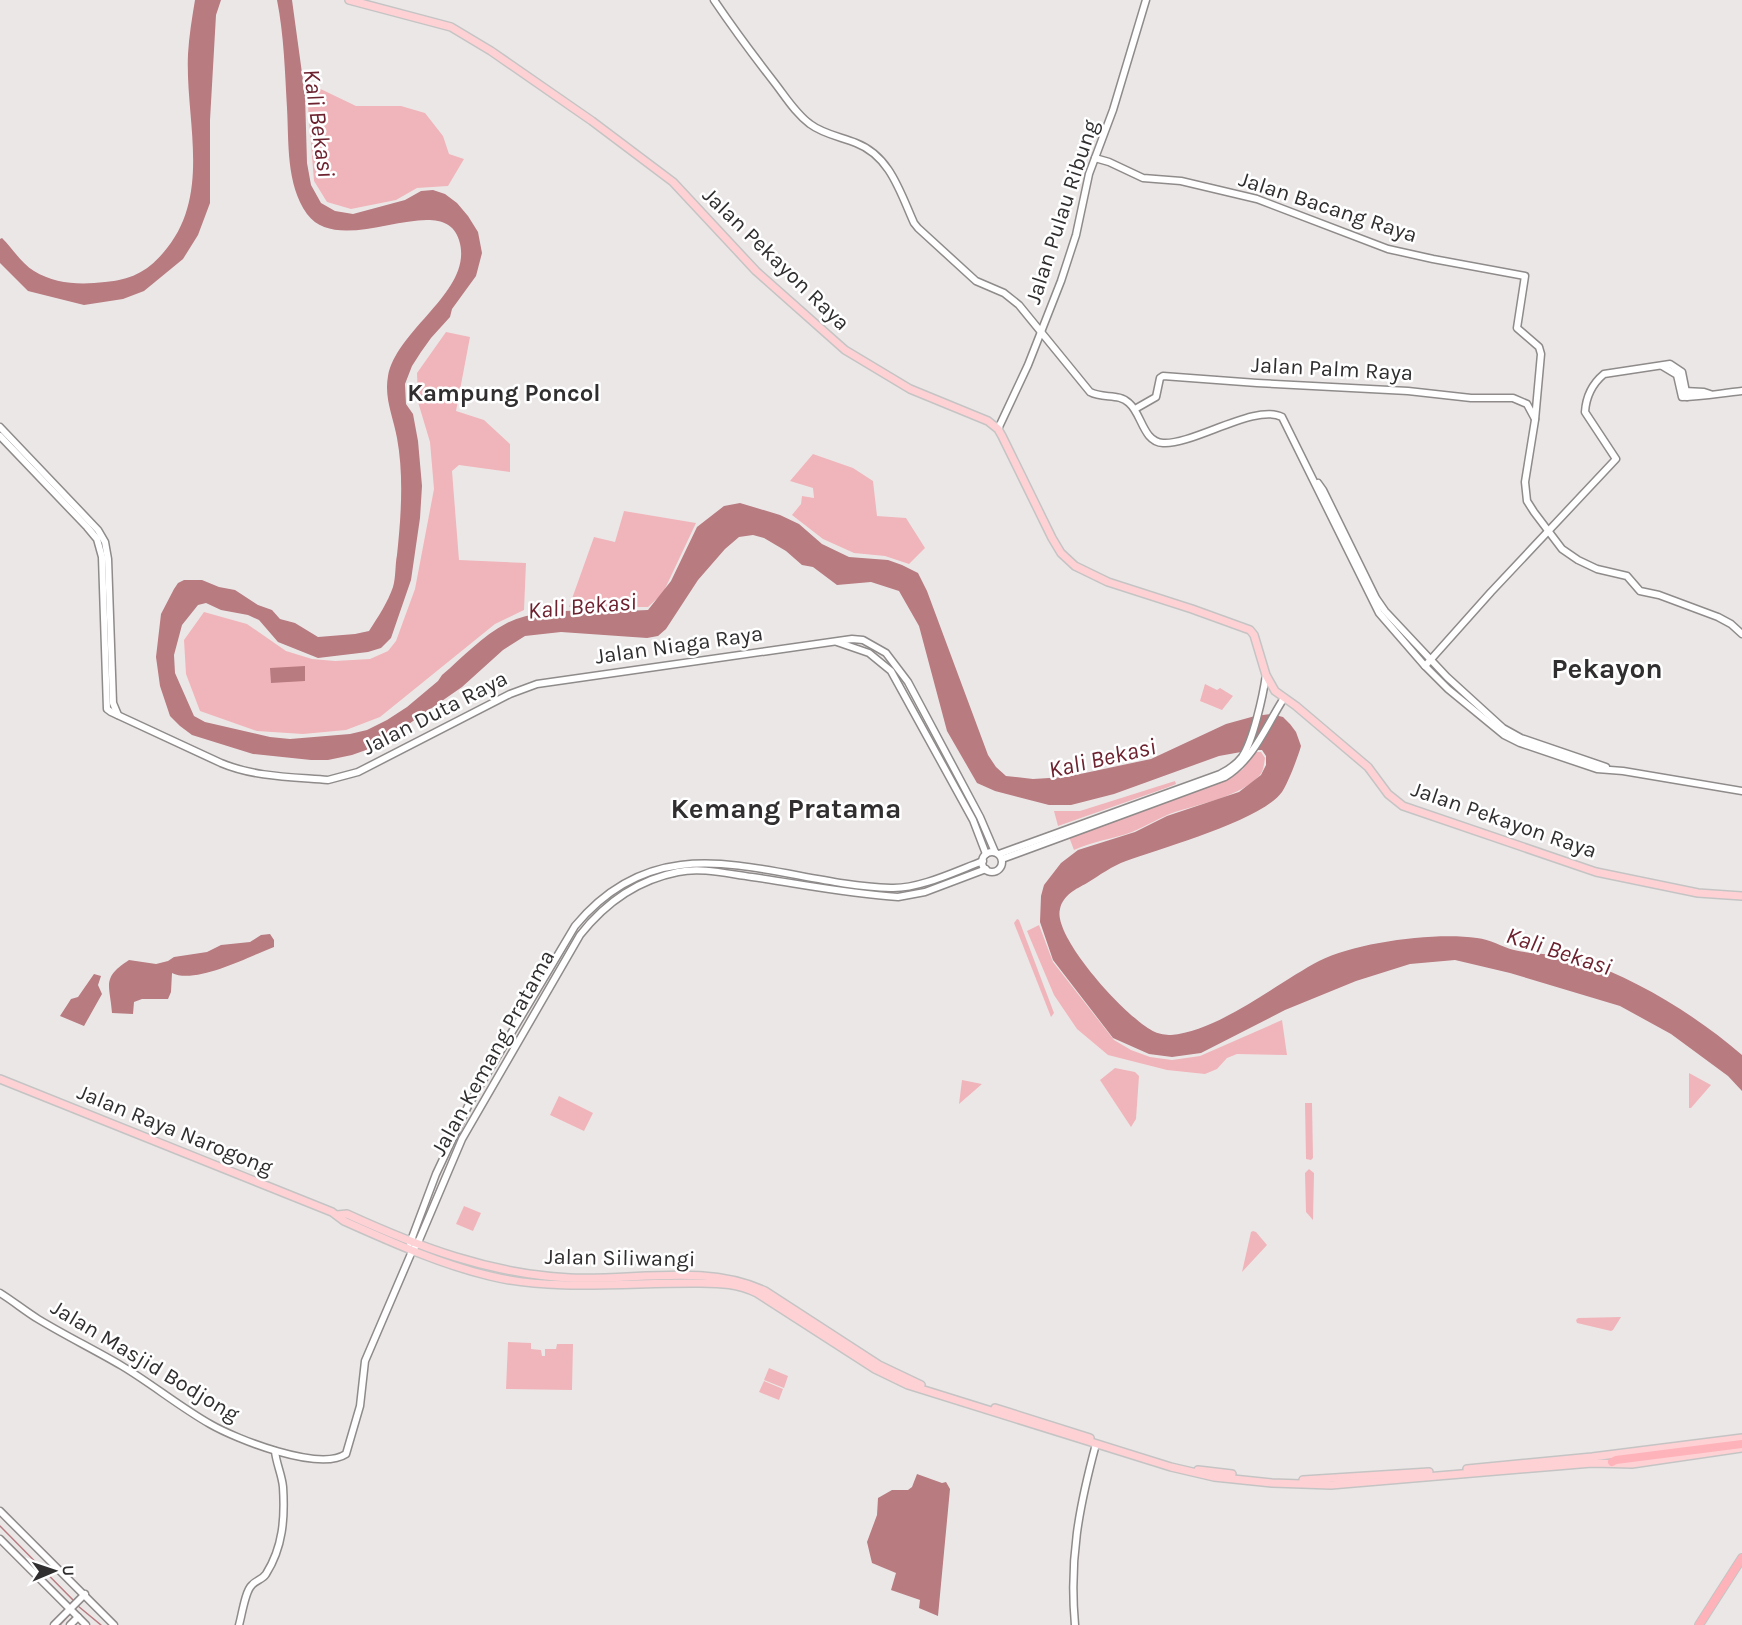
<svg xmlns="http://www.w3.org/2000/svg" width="1742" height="1625" viewBox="0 0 1742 1625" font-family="Karla,sans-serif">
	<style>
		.green { fill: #f0b5ba }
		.water { fill: #b77b80 }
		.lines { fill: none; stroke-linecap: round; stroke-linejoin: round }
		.stream { stroke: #b77b80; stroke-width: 1.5 }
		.secondary-casing { stroke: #8f8b8b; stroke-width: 9 }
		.primary-casing { stroke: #c5c4c4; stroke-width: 10 }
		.highway-casing { stroke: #c5c4c4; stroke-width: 10 }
		.secondary { stroke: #fff; stroke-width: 6 }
		.primary { stroke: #fed1d5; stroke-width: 7 }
		.highway { stroke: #fdb3b9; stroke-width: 8 }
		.labels { text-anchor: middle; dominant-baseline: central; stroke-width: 5; stroke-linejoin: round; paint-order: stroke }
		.street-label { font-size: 22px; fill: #302e2e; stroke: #fff }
		.water-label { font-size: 24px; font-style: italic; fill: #6d222f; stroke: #fff }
		.neighbourhood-label { font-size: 24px; font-weight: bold; fill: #302e2e; stroke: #fff }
		.district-label { font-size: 28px; font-weight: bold; fill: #302e2e; stroke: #fff }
	</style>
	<rect width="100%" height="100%" fill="#ece7e7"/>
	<!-- green -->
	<g class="green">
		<path d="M306,82L356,106H401L425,113L443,136L449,154L464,159L448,186L417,188L396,200L351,209L327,202L314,181Z"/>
		<path d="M446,332L470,337L456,411L484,420L510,444V472L459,465L452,471L459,560L526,563L524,610L495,624L380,717L346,730L303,734L257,731L200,711L186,674L184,640L204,612L247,624L286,651L312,659L335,661L370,659L388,651L396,641L415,589L434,489L430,442L418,402L417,373Z"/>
		<path d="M813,454L853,468L873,481L877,516L906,518L925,548L909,564L885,556L854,553L823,539L792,515L801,504L802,496L814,498L813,488L790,481Z"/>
		<path d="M624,511L696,523L663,593L648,607H569L594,537L615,542Z"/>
		<path d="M1205,684L1217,690L1220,688L1233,696L1222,710L1200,701Z"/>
		<path d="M1254,752H1261L1265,758C1264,763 1264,770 1260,775C1242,796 1200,804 1175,812C1160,817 1147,826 1132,832C1113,839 1093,841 1074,850L1069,837L1227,780L1243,769Z"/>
		<path d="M1175,781L1176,784L1166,788L1058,826L1054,811H1080Z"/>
		<path d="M1017,919L1019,920L1054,1013L1051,1017L1014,923Z"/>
		<path d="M1039,925L1053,962L1114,1040L1131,1050L1150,1057L1172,1060L1200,1056L1282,1020L1287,1055L1237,1054L1227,1058L1217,1069L1205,1074L1167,1070L1108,1055L1077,1029L1054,995L1027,931Z"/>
		<path d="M1115,1068L1135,1072L1139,1076L1136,1119L1131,1127L1100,1080Z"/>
		<path d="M1689,1073L1711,1085L1691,1108H1689Z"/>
		<path d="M962,1080L982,1084L959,1104Z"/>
		<path d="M559,1096L593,1113L584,1131L550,1115Z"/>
		<path d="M1305,1103H1312L1313,1158L1311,1160L1306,1159Z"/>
		<path d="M1309,1169L1314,1173L1313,1220L1306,1212L1305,1173Z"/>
		<path d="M464,1206L481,1213L473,1231L456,1224Z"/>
		<path d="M1253,1231L1256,1232L1267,1245L1242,1272L1251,1232Z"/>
		<path d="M1621,1317L1613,1330L1611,1331L1577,1323L1576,1320L1578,1318Z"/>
		<path d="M508,1342L531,1343V1349L541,1350L542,1356H545V1349H556L557,1344H573L572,1390L506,1389Z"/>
		<path d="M769,1368L788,1376L784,1388L764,1380Z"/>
		<path d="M764,1381L783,1389L779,1400L759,1392Z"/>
	</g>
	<!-- water -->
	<g class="water">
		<path d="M195,0H221L216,15L210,120V203L198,235L183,259L144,291L123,299L84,305L28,291L0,263V239L2,238C12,248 22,264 34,271C55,284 80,285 105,282C130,280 147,272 163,253C213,196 185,121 188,54C189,36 192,18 195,0Z"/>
		<path d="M277,0H292L305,95L307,163L311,185L321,203L335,211L353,214L405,200L421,191L433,190L445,194L457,203L468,216L478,232L482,253L476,276L452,309L450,317L431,338L421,352L412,366L405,384L406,404L413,414L418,441L422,486L420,518L411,580L391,638L381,648L368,652L318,658L278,642L259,620L248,615L221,610L206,603L198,605L182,625L174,655L175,673L194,716L205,722L270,737L290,739L350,734L367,730L387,720L407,707L438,681L442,675C463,657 482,636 507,623C544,604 606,613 648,610L671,581L697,527L724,506L740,503L780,515L799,524L822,544L849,557L888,560L902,565L918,573L927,591L988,755L996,767L1006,776L1033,779L1066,777L1151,759L1226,724L1255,716L1271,714L1283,717L1290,724L1296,732L1301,746C1298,757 1288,783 1282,792C1261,821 1161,848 1126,861C1112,866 1100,875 1087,883C1076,889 1063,895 1060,909C1052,937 1129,1021 1155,1032C1159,1034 1166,1035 1171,1035C1219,1031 1277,983 1319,961C1357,942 1435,932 1477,938C1490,939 1502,947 1514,950C1535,955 1559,953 1580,960C1637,979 1697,1016 1742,1055V1091L1728,1076L1671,1034L1620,1006L1510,973L1455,960L1410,964L1356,981L1285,1010L1201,1053L1172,1057L1149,1054L1113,1038L1053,960L1040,922L1041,896L1044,885L1061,863L1078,850L1135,832L1167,816L1239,792L1261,775L1266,765V756L1262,750H1252L1219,756L1114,794L1071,805H1049L995,791L977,783L947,731L919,626L899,591L871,582L837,585L813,567L802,565L786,551L764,538L753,535L739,537L725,549L698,580L666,629L658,636L647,638L561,632L525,636L503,650L462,687L403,728L366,750L352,755L328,760H311L253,754L192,735L180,726L170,716L160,686L156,657L161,614L174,589L178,583L184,580H202L219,587L235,590L258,605L272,610L280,619L295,623L318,637L355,634L369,631C378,617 388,602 393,587C396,577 395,565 397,555C401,517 404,476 397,438C393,416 384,398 388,376C397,328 475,290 459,240C443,187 342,261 307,214C286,184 289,143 287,108C285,73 284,35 277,0Z"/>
		<path d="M305,666V681L271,683L270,668Z"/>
		<path d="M270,934L274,940V947C250,956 195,985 172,973L171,992L168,999H142L134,1002L133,1014L112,1013C110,985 101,978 129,960L156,964L168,961L174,957L207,952L221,945L250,942L261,935Z"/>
		<path d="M94,974L101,976L98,985L102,994L84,1026L60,1016L71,999L78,997Z"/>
		<path d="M917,1474L942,1483L946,1482L950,1489L938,1616L919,1608L920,1600L891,1590L896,1573L872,1563L867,1542L877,1515L878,1498L892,1490H908L912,1487Z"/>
	</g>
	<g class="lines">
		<!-- stream -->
		<g class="stream">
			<path d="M0,1526L75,1602"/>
			<path d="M78,1606L101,1625"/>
			<path d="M60,1625L71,1613"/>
		</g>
		<defs>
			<g id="secondary">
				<path d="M714,0C733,28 753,55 774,82C785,96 795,113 810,124C823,134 841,137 856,143C890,156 900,192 914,223L918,228L976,281L1004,293L1019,305L1090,392C1103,399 1119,393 1129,403C1142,414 1143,442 1163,443C1193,445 1256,403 1282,417L1379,613L1425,666L1448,689L1504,735L1520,743L1597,769L1623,771L1742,791"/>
				<path d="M1095,158L1109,162L1143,178L1181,181L1257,199L1388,249L1433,259L1525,276L1517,328L1539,347L1541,354L1535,420L1525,482L1527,501L1534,512L1562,549L1578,560L1597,569L1627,576L1640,591L1659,595L1718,617L1731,624L1742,634"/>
				<path d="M1662,366L1677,375L1682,397C1703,397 1721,393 1742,391"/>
				<path d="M1684,391L1704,392L1710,394"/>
				<path d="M1135,409L1156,397L1160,378L1163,376L1257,383L1408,391L1471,398H1513L1527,404L1535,419"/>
				<path d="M0,427L98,530L105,542L108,559L113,703L118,715"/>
				<path d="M998,429L1028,365L1061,281L1076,235L1089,174L1113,110L1146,0"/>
				<path d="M0,436L87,527L97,539L102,557L107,709L111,712L221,763C254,777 292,777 328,780L358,772L510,694L537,684L852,639L863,640L886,653L908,682L980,817L995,852"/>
				<path d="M1318,483L1323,490L1376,598L1385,611L1447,677L1503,728L1521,738L1606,767"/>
				<path d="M837,642L869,653L891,671L973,820L986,854"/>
				<path d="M1425,666L1491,592L1616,459L1585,412C1586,397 1592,384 1604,374L1670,364L1682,372L1687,397"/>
				<circle cx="992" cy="862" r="10"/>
				<path d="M999,854L1220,774C1228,770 1236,765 1242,757C1253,741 1263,696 1266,675"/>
				<path d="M1002,859L1225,777C1254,759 1266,726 1284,698"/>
				<path d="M410,1243L436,1174L469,1104L575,926C666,816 775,884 891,888C920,889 956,871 983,861"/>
				<path d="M0,1293C13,1301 25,1311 38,1319C66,1336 95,1350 122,1366C152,1384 180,1407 210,1424C236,1439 319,1472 346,1454L360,1406L365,1361L413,1249L417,1245L462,1139L580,935C606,902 637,880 678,872C702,867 728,874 752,877C800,884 849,894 898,897L925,892L986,869"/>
				<path d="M0,1511L114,1625"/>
				<path d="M0,1539L86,1625"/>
				<path d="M54,1625L85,1594"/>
				<path d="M70,1625L78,1617"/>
				<path d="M239,1625C242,1615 245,1591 252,1585C256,1580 262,1580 266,1574C283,1547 285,1518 283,1487C282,1475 276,1463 275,1451"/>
				<path d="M1075,1625C1069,1559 1079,1507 1096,1444"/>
			</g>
			<g id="primary">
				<path d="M349,0L451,27L491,51L592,121L673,182L756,271L845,350L910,389L988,421L998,429L1002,436L1052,538L1061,553L1075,566L1108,582L1192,609L1250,630L1254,635L1266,675L1275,691L1296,706L1368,767L1388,794L1403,806L1596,872L1698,893L1742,896"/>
				<path d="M0,1079L332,1212L344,1221C391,1242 440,1264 490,1276C554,1292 634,1282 700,1283C721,1283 738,1284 757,1293L875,1369L908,1385L1171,1467L1214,1477L1272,1483L1331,1485L1592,1463L1632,1464L1742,1448"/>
				<path d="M337,1215L347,1214C419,1247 490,1274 570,1278C634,1281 706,1263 765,1291L879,1365L921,1385"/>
				<path d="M995,1408L1090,1438"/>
				<path d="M1467,1469L1592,1457L1742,1438"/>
				<path d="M1198,1470L1232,1474"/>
				<path d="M1303,1480L1429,1472"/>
			</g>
			<g id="highway">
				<path d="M1612,1462L1616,1460L1742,1444"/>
				<path d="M1699,1625L1742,1558"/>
			</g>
		</defs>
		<!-- secondary casing -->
		<use href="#secondary" class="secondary-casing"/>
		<!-- primary casing -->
		<use href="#primary" class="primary-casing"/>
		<!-- highway casing -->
		<use href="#highway" class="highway-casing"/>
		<!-- secondary -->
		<use href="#secondary" class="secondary"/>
		<!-- primary -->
		<use href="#primary" class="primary"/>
		<!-- highway -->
		<use href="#highway" class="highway"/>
	</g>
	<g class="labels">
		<!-- street labels -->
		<g class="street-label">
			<text transform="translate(1328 207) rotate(18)">Jalan Bacang Raya</text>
			<text transform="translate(1062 212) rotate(-72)">Jalan Pulau Ribung</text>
			<text transform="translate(776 259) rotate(44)">Jalan Pekayon Raya</text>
			<text transform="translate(1332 369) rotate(3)">Jalan Palm Raya</text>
			<text transform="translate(679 645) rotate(-8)">Jalan Niaga Raya</text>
			<text transform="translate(435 713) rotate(-27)">Jalan Duta Raya</text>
			<text transform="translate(1504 820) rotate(19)">Jalan Pekayon Raya</text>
			<text transform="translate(493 1053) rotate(-61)">Jalan Kemang Pratama</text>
			<text transform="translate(175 1130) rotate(22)">Jalan Raya Narogong</text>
			<text transform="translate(620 1258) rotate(1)">Jalan Siliwangi</text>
			<text transform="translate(145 1361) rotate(31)">Jalan Masjid Bodjong</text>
		</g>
		<!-- water labels -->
		<g class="water-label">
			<text transform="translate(319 123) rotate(82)">Kali Bekasi</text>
			<text transform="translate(582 606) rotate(-5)">Kali Bekasi</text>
			<text transform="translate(1102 758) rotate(-13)">Kali Bekasi</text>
			<text transform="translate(1559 951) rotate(18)">Kali Bekasi</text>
		</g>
		<!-- neighbourhood labels -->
		<g class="neighbourhood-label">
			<text x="504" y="393">Kampung Poncol</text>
		</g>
		<!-- district labels -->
		<g class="district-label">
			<text x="1607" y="668">Pekayon</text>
			<text x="786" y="808">Kemang Pratama</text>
		</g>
	</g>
	<!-- north arrow -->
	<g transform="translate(54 1571) rotate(88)" stroke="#ffffff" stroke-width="4.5" paint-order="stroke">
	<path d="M0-4.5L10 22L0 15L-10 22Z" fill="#302e2e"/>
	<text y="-9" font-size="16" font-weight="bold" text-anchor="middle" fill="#302e2e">U</text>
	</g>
</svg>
